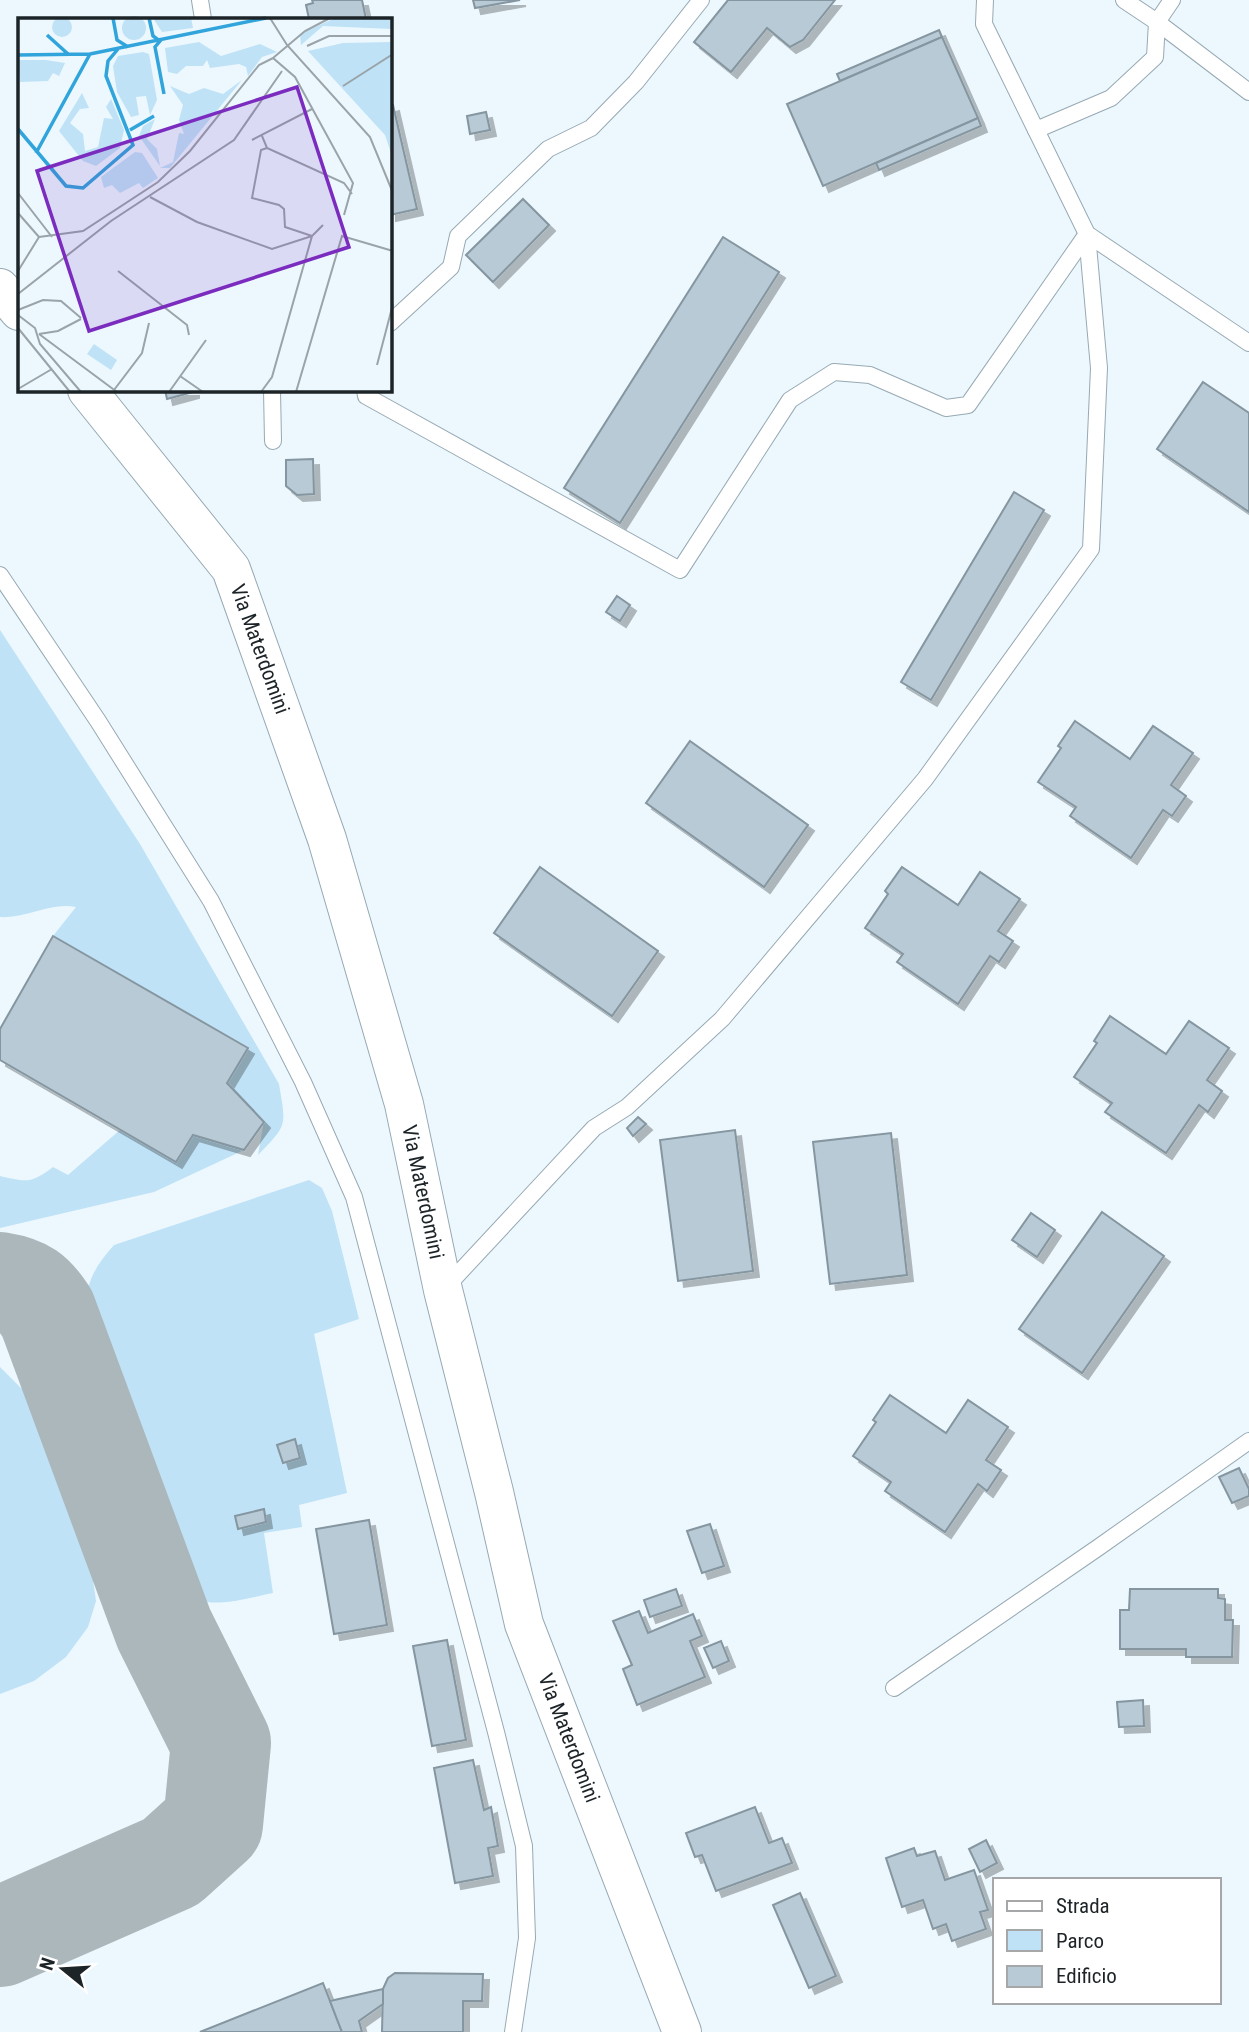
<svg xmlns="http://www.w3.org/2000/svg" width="1249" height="2032" viewBox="0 0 1249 2032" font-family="'Roboto Condensed',sans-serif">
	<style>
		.green { fill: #bfe2f6 }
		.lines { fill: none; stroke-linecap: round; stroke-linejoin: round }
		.taxiway { stroke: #acb7bc; stroke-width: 100 }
		.building { fill: #b8cad5; stroke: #8596a0; stroke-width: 2; filter: url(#shadow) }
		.service-casing { stroke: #97a9b3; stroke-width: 18 }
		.tertiary-casing { stroke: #97a9b3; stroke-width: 40 }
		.service { stroke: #fff; stroke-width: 16 }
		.tertiary { stroke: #fff; stroke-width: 38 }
		.labels { text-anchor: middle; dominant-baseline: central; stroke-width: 5; stroke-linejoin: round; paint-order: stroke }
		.street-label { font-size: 21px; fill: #1d2428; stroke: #fff }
		.inset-river { fill: none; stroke: #31a5db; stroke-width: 3.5 }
		.inset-road { fill: none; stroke: #99a3a8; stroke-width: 2 }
		.view { fill: #7b2cbf; fill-opacity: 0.15; stroke: #7b2cbf; stroke-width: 3.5 }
		.inset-edge { fill: none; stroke: #1d2428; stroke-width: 3.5 }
	</style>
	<defs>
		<filter id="shadow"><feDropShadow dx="6" dy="6" stdDeviation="0" flood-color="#0004"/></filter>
	</defs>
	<rect width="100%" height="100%" fill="#ecf8fe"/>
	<!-- green -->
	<g class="green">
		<path d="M0,630L140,844L279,1084C286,1126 288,1124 258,1155L264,1121L227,1083L248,1047L53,936L76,907C49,902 27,919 0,917Z"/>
		<path d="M120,1130L176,1162L193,1135L244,1150L154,1192L0,1228V1176C26,1182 31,1184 53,1167L68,1175Z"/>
		<path d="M309,1180L322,1188L332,1211L359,1319L314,1334L347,1493L299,1505L302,1527L264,1533L273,1593C251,1597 203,1613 189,1592C185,1586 183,1578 180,1571L86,1307C86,1281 97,1264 114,1245Z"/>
		<path d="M0,1367L26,1393L93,1580L96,1601L88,1627L66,1657L34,1681L0,1694Z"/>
	</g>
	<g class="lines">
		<!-- taxiway -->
		<path class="taxiway" d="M0,1282C25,1286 34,1293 47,1313L164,1629L221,1743L213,1824L171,1862L0,1937"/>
	</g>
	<!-- building -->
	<g class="building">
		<path d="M312,0H362L366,19H309L306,5L313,3Z"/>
		<path d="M473,0H520L475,8Z"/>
		<path d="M728,0H835L803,40L790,47L767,28L731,72L694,42Z"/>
		<path d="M939,30L942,37L840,81L837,74Z"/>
		<path d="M942,37L978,118L823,186L787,104Z"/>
		<path d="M393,105L417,209L390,215V106Z"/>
		<path d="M486,112L490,130L470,134L467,116Z"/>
		<path d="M978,118L981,126L879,170L876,163Z"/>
		<path d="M523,199L549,225L493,282L466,255Z"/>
		<path d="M723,237L779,272L620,523L564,488Z"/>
		<path d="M1203,382L1249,413V512L1157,449Z"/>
		<path d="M165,390H193V392L167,399Z"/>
		<path d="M313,459L314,494L297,495L286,486V460Z"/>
		<path d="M1014,492L1044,510L931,700L901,682Z"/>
		<path d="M617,596L630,605L620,621L606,612Z"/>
		<path d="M1075,721L1130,759L1153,726L1193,753L1171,785L1186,796L1172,816L1163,810L1131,858L1070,816L1076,807L1038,782L1061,748L1058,746Z"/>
		<path d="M690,741L808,825L764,887L646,803Z"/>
		<path d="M540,867L658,951L612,1016L494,933Z"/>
		<path d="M902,867L958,905L980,872L1020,899L998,931L1013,941L999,962L990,956L958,1004L897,962L903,954L865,928L888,894L885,891Z"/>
		<path d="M53,936L248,1048L227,1083L264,1122L244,1150L193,1135L176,1162L0,1060V1029Z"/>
		<path d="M1110,1016L1166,1054L1189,1021L1229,1048L1207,1080L1222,1091L1208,1112L1199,1105L1166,1153L1105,1112L1112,1103L1074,1077L1097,1043L1094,1041Z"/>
		<path d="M638,1117L646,1124L633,1136L627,1128Z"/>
		<path d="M735,1130L753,1271L678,1281L660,1140Z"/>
		<path d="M891,1133L907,1275L830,1284L813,1142Z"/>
		<path d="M1102,1212L1164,1256L1082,1373L1019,1329Z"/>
		<path d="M1031,1213L1055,1230L1037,1257L1012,1240Z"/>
		<path d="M890,1395L946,1433L968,1400L1008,1427L986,1460L1001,1470L987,1491L978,1484L945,1532L885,1491L891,1482L853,1456L876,1422L873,1420Z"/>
		<path d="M295,1439L300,1458L283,1463L277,1445Z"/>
		<path d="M1239,1468L1249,1489V1496L1232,1503L1219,1477Z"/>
		<path d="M264,1509L266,1522L238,1529L235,1516Z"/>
		<path d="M369,1520L387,1625L334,1634L316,1529Z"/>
		<path d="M710,1524L724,1566L702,1573L687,1531Z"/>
		<path d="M676,1589L682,1606L650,1617L644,1600Z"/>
		<path d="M1130,1589H1218V1598L1225,1599V1620H1233L1232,1657H1186V1649H1120V1610H1129Z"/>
		<path d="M639,1611L648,1633L693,1614L702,1636L690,1641L705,1677L637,1705L623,1669L632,1665L613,1621Z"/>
		<path d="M447,1640L466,1740L432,1746L413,1646Z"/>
		<path d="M721,1641L729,1661L713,1668L704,1648Z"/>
		<path d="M1143,1700L1144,1726L1119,1727L1117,1702Z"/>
		<path d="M473,1760L484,1810L491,1807L498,1846L488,1848L493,1876L455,1883L434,1768Z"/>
		<path d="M755,1807L769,1843L782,1838L792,1863L716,1891L702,1855L695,1857L686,1833Z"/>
		<path d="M986,1840L997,1863L980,1872L969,1849Z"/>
		<path d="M914,1848L917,1856L935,1851L945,1880L974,1870L988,1910L980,1912L986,1929L952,1941L946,1924L933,1929L923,1900L902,1907L886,1858Z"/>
		<path d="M800,1893L836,1976L809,1988L773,1905Z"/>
		<path d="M395,1973L483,1974L482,2001H463V2032H382L383,1989L382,1991L388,1978Z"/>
		<path d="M323,1983L342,2032H200Z"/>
		<path d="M383,1989V2004L359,2021L362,2032H342L330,2001Z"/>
	</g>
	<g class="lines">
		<defs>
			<g id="service">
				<path d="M200,0L203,19"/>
				<path d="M985,0L984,24L1036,130L1111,98L1155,57L1157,22L1124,0"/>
				<path d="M1172,0L1157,22L1249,92"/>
				<path d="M1036,130L1087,234L1249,343"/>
				<path d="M390,323L451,267L458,236L548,149L591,128L636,82L701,0"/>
				<path d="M272,390L273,441"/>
				<path d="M365,390L366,396L680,570L790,400L834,372L870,375L946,408L968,405L1087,234"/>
				<path d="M0,575L98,721L211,901L303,1082L354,1197L496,1732L524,1846L527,1938L513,2032"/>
				<path d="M445,1288L594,1128L627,1107L722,1019L925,779L1091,549L1099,368L1087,234"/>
				<path d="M894,1688L1099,1547L1249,1441"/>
			</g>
			<g id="tertiary">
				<path d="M0,288L19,311"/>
				<path d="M87,390L231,569L327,839L404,1104L443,1290L494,1492L524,1624L682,2032"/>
			</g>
		</defs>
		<!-- service casing -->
		<use href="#service" class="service-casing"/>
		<!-- tertiary casing -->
		<use href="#tertiary" class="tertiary-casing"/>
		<!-- service -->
		<use href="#service" class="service"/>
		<!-- tertiary -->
		<use href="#tertiary" class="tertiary"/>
	</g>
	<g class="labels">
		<!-- street labels -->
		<g class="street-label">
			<text transform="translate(260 649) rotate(70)">Via Materdomini</text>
			<text transform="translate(423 1192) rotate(78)">Via Materdomini</text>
			<text transform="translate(569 1738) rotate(69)">Via Materdomini</text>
		</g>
	</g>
	<!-- overview -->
	<g transform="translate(18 18)">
		<rect width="374" height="374" fill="#ecf8fe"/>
		<path d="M104 10a12 12 0 1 1 24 0a12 12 0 1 1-24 0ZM34 9a10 10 0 1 1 20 0a10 10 0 1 1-20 0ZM135,0H173L175,10L144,14ZM317,0H374V11L305,8L283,27L282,16ZM181,24L203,38L242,26L259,34L244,39L230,58L228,49L221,46L192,50L189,42L185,48H168L159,56L150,54L147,30ZM374,24V138L367,117L290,33L325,25ZM125,34L131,36L139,82L132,97L128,78L118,79L121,97L113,99L99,74L95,48L100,38ZM0,42H28L47,45L41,58L35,55L30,63L2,64ZM224,62L152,150H142L155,144L161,115L166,116L161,102L165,87L152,68L171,76L186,70L205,76ZM64,75L71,90L62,91L52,105L65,116L67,133L80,129L86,100L95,101L88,89L93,81L106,112L102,130L78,148L65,143L41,113ZM137,101L129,121L139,131L142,148L121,118L125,108ZM117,134L124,135L140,160L125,170L121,165L102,175L94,167L86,170L83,159ZM76,326L99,342L93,352L69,336Z" fill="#bfe2f6"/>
		<path class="inset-river" d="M95,0L99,22L110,29M131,0L135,18L142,23L137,29L146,76M29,17L50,36M0,37L72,36L248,0M0,111L48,168L65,170L115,127L88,58L90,43L100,31M112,112L136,98M18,135L72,36"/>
		<path class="inset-road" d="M252,0L269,27L352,119L375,175M289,28L311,18H375M255,40L287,13L312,0M325,68L375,36M244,118L249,130L326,165L334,176M234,122L294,91M249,130L243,132L234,180L261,187L266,191L267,209L294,218M0,175L34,219M132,179L179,204L254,231L294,218M0,195L21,219M21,219L65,213L140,164L172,133L241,47L255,40L277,59L335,165L326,197M0,253L21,219M100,253L169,307L171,317M0,276L93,203L216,122L264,53M0,292L25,282L43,283L63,300M0,297L17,310L22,326L63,374M0,310L52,374M21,316L99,374M21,316L40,313L63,301M359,347L375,286M162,358L185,374M0,371L34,351M96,372L124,335L131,305M151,374L188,322M243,374L254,359L294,218L305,207M278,374L324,218L375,233"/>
		<path class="view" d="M279,69L331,229L71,313L19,153Z"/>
		<rect width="374" height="374" class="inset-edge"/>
	</g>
	<!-- legend -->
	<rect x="993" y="1878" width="228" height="126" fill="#ffffff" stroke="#a5a7a9" stroke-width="2"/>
	<rect x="1007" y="1901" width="35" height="10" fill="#ffffff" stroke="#a5a7a9" stroke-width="2"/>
	<text x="1056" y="1913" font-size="21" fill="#1d2428">Strada</text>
	<rect x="1007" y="1930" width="35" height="21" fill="#bfe2f6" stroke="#a5a7a9" stroke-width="2"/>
	<text x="1056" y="1948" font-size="21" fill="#1d2428">Parco</text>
	<rect x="1007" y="1966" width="35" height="21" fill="#b8cad5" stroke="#a5a7a9" stroke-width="2"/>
	<text x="1056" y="1983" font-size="21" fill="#1d2428">Edificio</text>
	<!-- north arrow -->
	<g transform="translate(63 1969) rotate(288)" stroke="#ffffff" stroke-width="5" paint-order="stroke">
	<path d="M0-5L12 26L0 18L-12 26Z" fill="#1d2428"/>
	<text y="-10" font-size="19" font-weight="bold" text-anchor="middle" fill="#1d2428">N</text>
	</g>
</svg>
